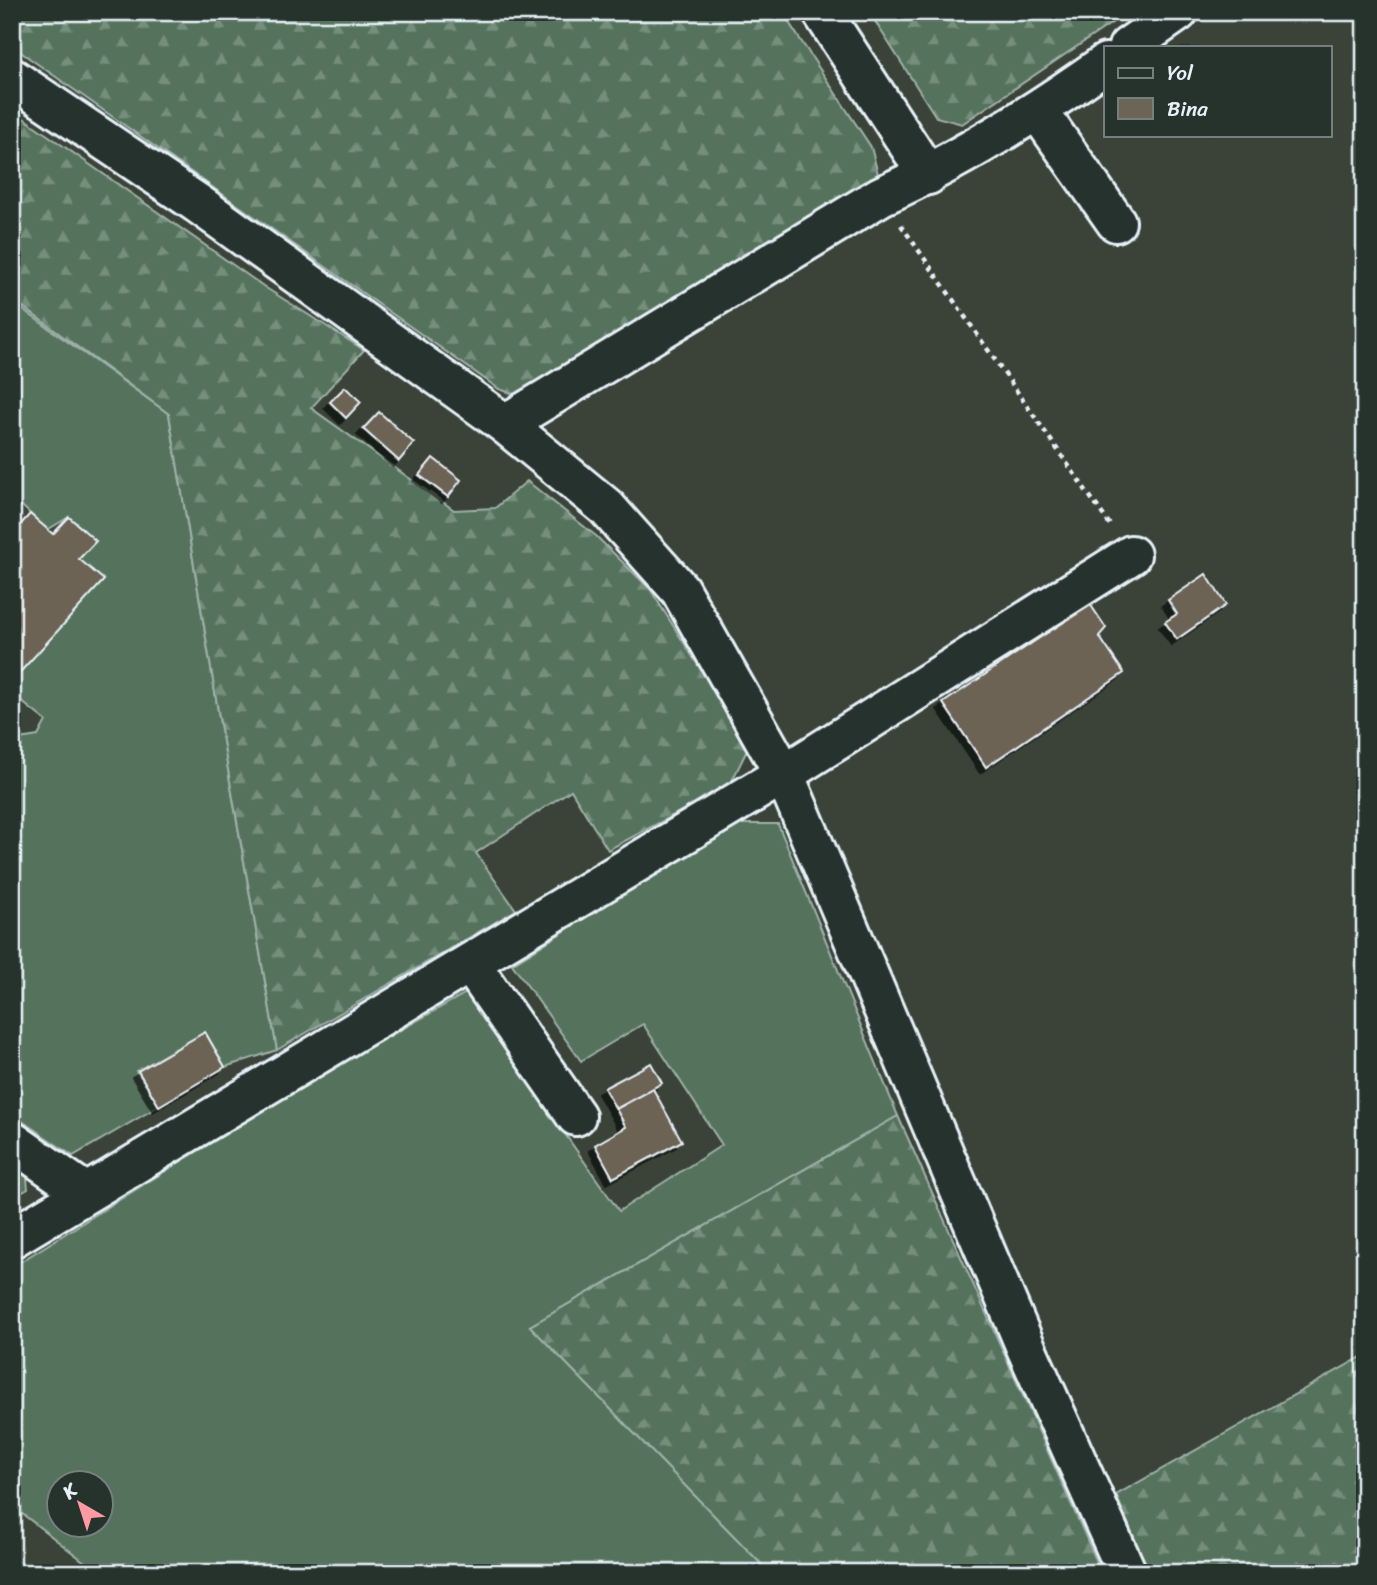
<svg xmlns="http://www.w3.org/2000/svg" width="1377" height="1585" viewBox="0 0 1377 1585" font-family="Sriracha,sans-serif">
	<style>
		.built { fill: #3b4239; fill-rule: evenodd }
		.grass { fill: #55735c; stroke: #9eb2aa; stroke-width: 2; fill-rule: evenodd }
		.forest { fill: url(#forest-firs); stroke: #9eb2aa; stroke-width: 2 }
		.building { fill: #6c6454; stroke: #e8f1f8; stroke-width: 2; filter: url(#shadow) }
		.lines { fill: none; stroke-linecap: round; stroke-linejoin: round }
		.minor-casing { stroke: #e8f1f8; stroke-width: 44 }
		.path { stroke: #e8f1f8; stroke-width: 4.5; stroke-dasharray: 5 5; stroke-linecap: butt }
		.minor { stroke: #26332d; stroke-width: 38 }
	</style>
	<defs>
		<pattern id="forest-firs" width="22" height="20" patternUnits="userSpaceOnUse" patternTransform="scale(1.75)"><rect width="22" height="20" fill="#55735c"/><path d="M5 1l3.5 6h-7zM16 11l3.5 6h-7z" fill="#768e7c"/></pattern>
		<filter id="shadow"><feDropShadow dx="-6" dy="6" stdDeviation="0" flood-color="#0009"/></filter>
	</defs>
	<rect width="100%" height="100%" fill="#26332d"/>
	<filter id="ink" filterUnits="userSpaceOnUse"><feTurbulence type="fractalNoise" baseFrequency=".0143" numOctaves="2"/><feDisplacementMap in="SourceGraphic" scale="14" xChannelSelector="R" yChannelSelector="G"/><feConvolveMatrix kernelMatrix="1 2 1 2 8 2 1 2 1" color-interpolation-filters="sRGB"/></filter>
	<g filter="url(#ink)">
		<!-- built -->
		<path class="built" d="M12,12H1365V1573H12ZM1106,47H1330V135H1106ZM60,1484H102V1526H60Z"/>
		<!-- grass -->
		<g class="grass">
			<path d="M12,302L169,414L223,741L277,1050L225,1067L205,1032L136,1071L159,1106L73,1156L12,1114V744L13,740L38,736L46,721L12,694V681L103,580L79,559L69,517L47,530L21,505L12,514Z"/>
			<path d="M735,824H778L898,1116L530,1326L770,1573H99L12,1506V1267L298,1088L466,993L619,1211L722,1145L643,1024L581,1061L512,964ZM60,1484H102V1526H60Z"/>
			<path d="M12,1160L26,1169L28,1189L12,1198Z"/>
		</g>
		<!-- forest -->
		<g class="forest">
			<path d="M12,12H782L871,147L878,174L523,397L499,389L12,46Z"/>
			<path d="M869,12H1128L962,124L936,117Z"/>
			<path d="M12,110L266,288L364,350L311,408L454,510L495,508L527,481L596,536L650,589L749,746L730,785L608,850L571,790L476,853L516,910L277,1050L223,741L169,414L12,299Z"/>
			<path d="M898,1116L1102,1573H770L530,1326Z"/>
			<path d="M1365,1355V1573H1149L1116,1495Z"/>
		</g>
		<!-- building -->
		<g class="building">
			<path d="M345,387L361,402L346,418L330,402Z"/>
			<path d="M379,412L414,443L399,461L363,429Z"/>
			<path d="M433,458L461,480L448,497L419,475Z"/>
			<path d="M30,514L53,534L69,517L96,541L79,559L104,580L12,681V534Z"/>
			<path d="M1206,574L1226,605L1177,639L1165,622L1177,614L1168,600Z"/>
			<path d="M1084,595L1106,628L1099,636L1124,673L986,767L943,703L1042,636L1036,627Z"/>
			<path d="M205,1032L225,1067L159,1106L138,1071Z"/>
			<path d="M651,1063L662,1083L616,1109L604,1088Z"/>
			<path d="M653,1089L682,1141L613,1178L595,1145L626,1127L616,1109Z"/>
		</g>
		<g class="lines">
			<defs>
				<g id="minor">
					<path d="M822,12L928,175"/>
					<path d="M1128,47L1178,12"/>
					<path d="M12,78L197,203L505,424L606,507L680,590L784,774L1027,1350L1127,1573"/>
					<path d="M1038,111L1116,222"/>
					<path d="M505,424L881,196C961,160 1034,114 1106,63"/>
					<path d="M470,963L576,1116"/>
					<path d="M12,1141L86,1193"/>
					<path d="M12,1238L784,774L1131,555"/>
				</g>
			</defs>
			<!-- minor casing -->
			<use href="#minor" class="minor-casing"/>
			<!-- path -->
			<path class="path" d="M901,225L1110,525"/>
			<!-- minor -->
			<use href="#minor" class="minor"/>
		</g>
	</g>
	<!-- margin -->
	<rect width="1377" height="1585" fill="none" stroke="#26332d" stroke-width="42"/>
	<rect x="21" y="21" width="1335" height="1543" fill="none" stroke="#e8f1f8" stroke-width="2.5" filter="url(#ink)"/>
	<!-- legend -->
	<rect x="1104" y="46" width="228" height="91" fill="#26332d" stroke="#747f7e" stroke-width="2"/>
	<rect x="1118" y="68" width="35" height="10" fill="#26332d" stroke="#747f7e" stroke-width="2"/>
	<text x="1167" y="80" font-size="21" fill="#e8f1f8">Yol</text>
	<rect x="1118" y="98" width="35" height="21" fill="#6c6454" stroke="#747f7e" stroke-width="2"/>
	<text x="1167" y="116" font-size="21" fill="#e8f1f8">Bina</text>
	<!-- north arrow -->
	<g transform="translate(80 1504) rotate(321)"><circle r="33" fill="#26332d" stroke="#747f7e" stroke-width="2"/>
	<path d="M0-5L12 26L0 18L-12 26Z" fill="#ff9aa2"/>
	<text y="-10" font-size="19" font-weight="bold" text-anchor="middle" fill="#e8f1f8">K</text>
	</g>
</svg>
